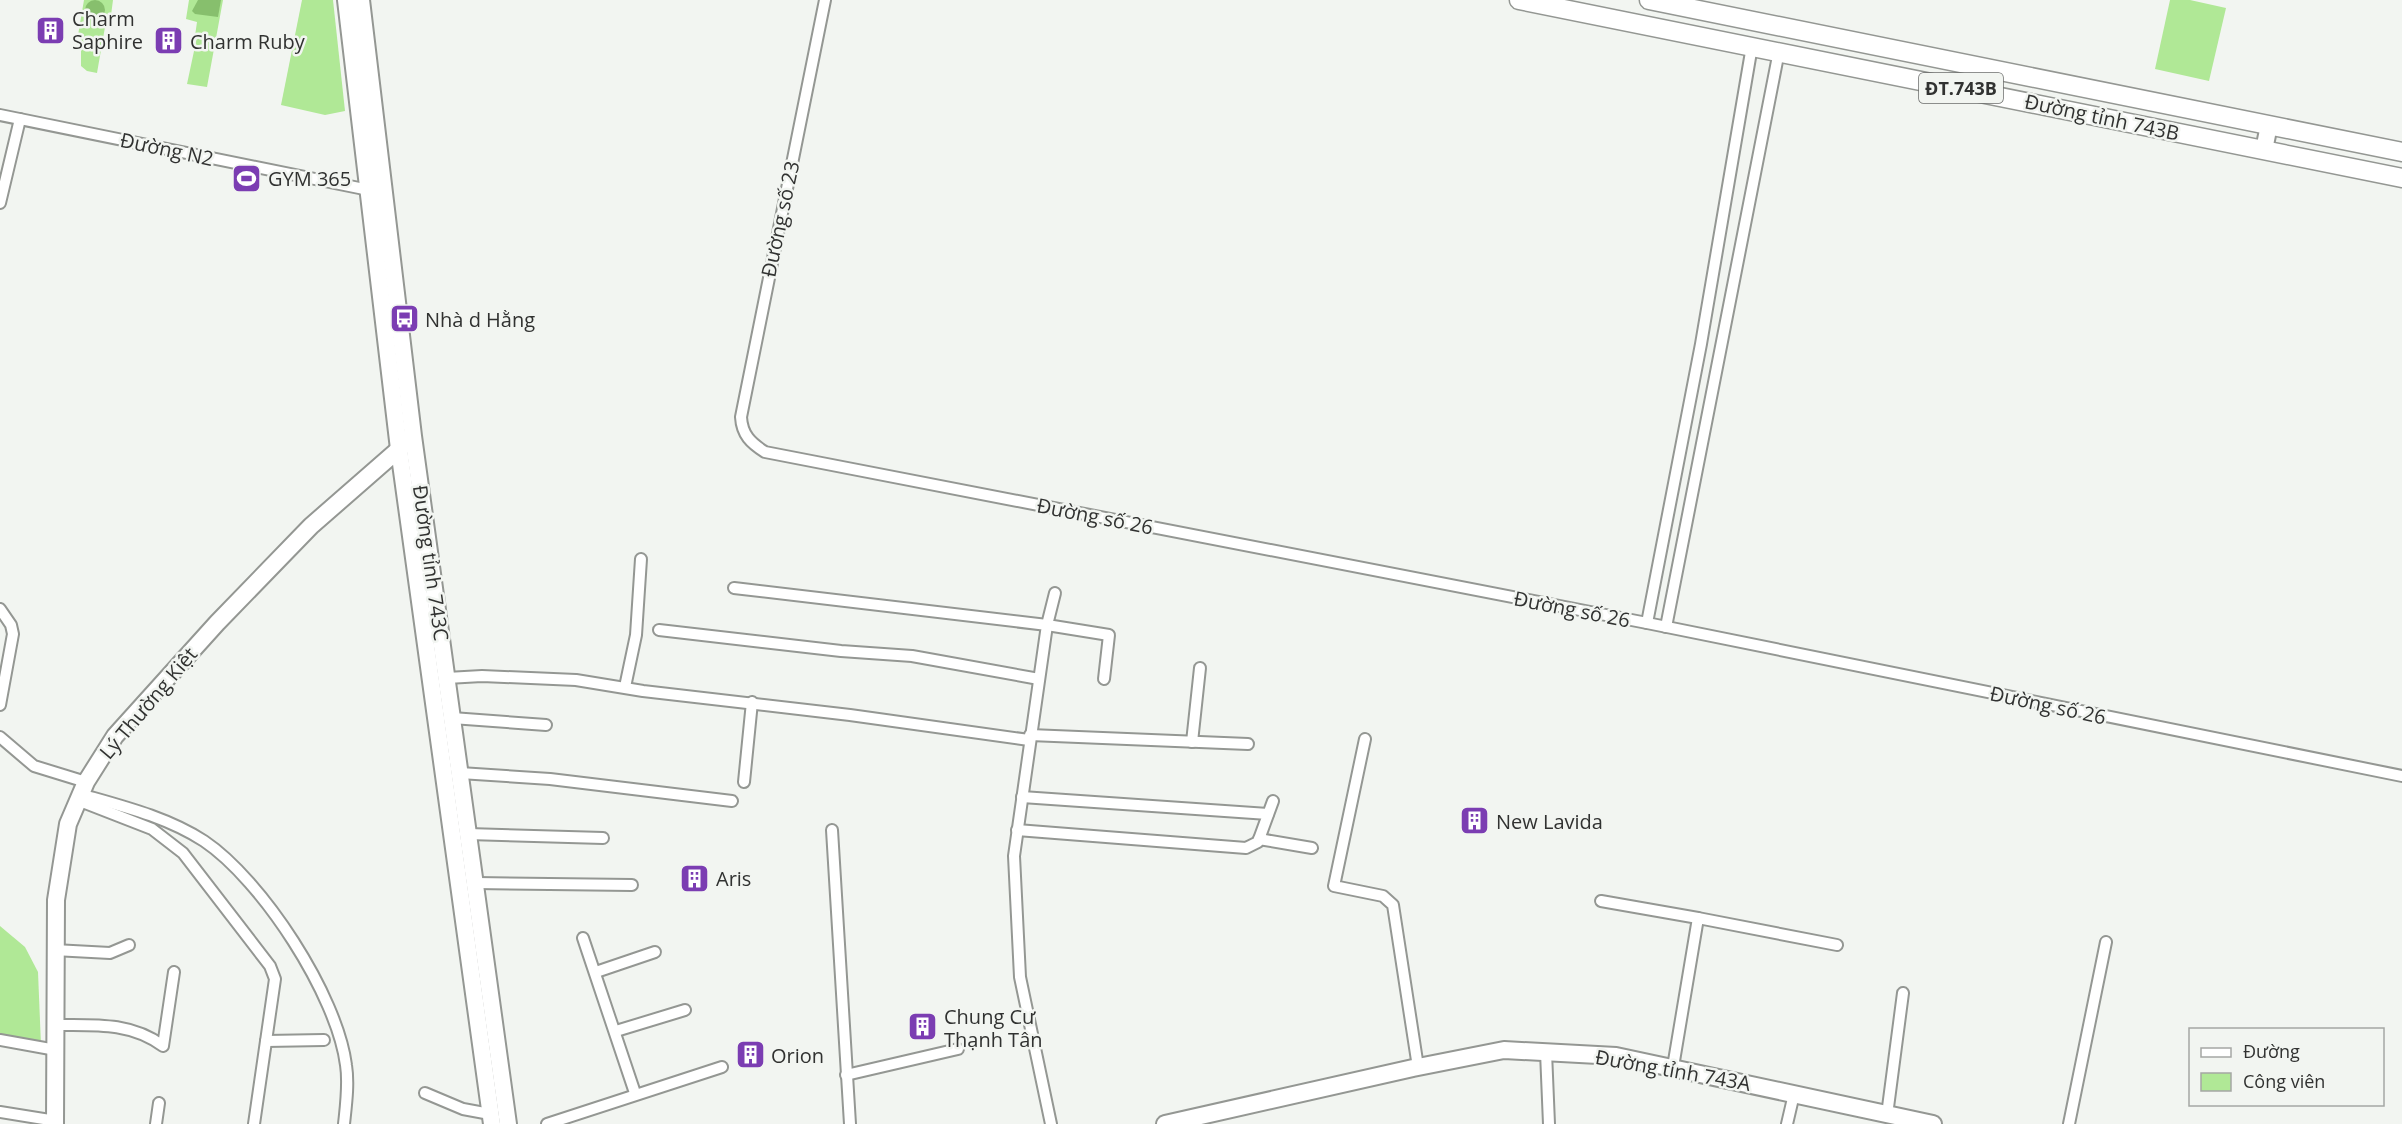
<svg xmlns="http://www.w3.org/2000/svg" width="2402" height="1124" viewBox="0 0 2402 1124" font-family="'Open Sans',sans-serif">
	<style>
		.green { fill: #b0e896 }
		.water { fill: #87bf6d }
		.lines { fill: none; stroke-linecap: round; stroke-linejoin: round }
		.minor-casing { stroke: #949793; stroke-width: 14 }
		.secondary-casing { stroke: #949793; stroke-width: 20 }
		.primary-casing { stroke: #949793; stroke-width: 21 }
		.minor { stroke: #fff; stroke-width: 10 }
		.secondary { stroke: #fff; stroke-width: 16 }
		.primary { stroke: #fff; stroke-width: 18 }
		.labels { text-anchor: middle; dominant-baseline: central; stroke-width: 5; stroke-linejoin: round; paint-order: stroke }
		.shield { fill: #f2f5f1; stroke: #6b6c6b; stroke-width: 1.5 }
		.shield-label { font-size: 18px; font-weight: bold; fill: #313231 }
		.poi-label { font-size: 20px; fill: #313231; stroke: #f2f5f1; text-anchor: start }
		.street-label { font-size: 20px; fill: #313231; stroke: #f2f5f1 }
	</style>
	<rect width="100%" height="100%" fill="#f2f5f1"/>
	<!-- green -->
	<g class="green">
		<path d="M84,0H113L110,23L105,27L97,73L87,71L81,66V48L76,47Z"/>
		<path d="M189,0H223L207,87L187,84L197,37L195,36L197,22L186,19Z"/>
		<path d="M302,0H333L345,111L325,115L281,105Z"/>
		<path d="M2170,0H2190L2226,8L2209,81L2155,69Z"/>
		<path d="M0,926L25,947L38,972L41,1045L0,1037Z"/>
	</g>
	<!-- water -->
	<g class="water">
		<path d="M198,0H221L218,17L195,14L192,11Z"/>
		<circle cx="95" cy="10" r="10"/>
	</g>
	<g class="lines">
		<defs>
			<g id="minor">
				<path d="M825,0L741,417C742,435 751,443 765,452L1647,623L2402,776"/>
				<path d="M0,115L369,190"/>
				<path d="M0,203L20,119"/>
				<path d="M734,588L1047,625L1014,856L1020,977L1051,1124"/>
				<path d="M1055,593L1047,625L1109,635L1104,679"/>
				<path d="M0,609L11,625L13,634L0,705"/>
				<path d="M1647,623L1701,344L1752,46"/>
				<path d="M1666,627L1779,51"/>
				<path d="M659,630L841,651L912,656L1039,679"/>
				<path d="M447,678L482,676L576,680L643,691L850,715L1029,740"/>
				<path d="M625,687L636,635L641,559"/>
				<path d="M452,718L546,725"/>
				<path d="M1030,735L1248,744"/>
				<path d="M0,737L34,766L86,782"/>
				<path d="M1365,739L1334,886L1383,896L1393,905L1418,1067"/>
				<path d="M1192,742L1200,668"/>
				<path d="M460,773L550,779L732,801"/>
				<path d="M744,782L752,702"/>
				<path d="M80,794C122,806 167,817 204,841C262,880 337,995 346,1065C349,1084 346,1105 344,1124"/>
				<path d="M1022,797L1268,814"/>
				<path d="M80,801L152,829L183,853L270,966L275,979L254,1124"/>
				<path d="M832,830L850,1124"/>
				<path d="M1017,830L1246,848L1258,842L1273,801"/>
				<path d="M468,834L603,838"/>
				<path d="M1259,839L1312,848"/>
				<path d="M476,883L632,885"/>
				<path d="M1601,901L1698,918"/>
				<path d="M583,938L635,1093"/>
				<path d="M54,950L110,953L129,945"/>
				<path d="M596,972L655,952"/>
				<path d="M55,1025C94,1025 131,1022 163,1046L174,972"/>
				<path d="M616,1031L685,1010"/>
				<path d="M0,1040L56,1050"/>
				<path d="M266,1041L324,1040"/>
				<path d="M1546,1052L1549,1124"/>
				<path d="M1673,1067L1698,918L1837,945"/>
				<path d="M846,1075L958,1049"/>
				<path d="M425,1093L463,1109L490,1114"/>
				<path d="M0,1112L56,1121"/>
				<path d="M1887,1115L1903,993"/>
				<path d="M156,1124L159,1103"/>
				<path d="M547,1124L722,1067"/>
				<path d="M1787,1124L1794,1094"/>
				<path d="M2069,1124L2106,942"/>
			</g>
			<g id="secondary">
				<path d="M346,0L399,449L492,1124"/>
				<path d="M361,0L413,436L508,1124"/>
				<path d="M2264,150L2269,125"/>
				<path d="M55,1124L56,900L68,824L86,782L115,736L217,623L311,526L406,443"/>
				<path d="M1165,1124L1413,1068L1504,1050L1616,1056L1933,1124"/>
			</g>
			<g id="primary">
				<path d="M1519,0L2402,178"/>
				<path d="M1649,0L2402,152"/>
			</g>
		</defs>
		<!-- minor casing -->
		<use href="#minor" class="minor-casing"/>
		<!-- secondary casing -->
		<use href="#secondary" class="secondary-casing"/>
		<!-- primary casing -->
		<use href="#primary" class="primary-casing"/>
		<!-- minor -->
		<use href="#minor" class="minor"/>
		<!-- secondary -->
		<use href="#secondary" class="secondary"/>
		<!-- primary -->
		<use href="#primary" class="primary"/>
	</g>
	<!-- icons -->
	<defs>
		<symbol id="building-square" viewBox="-11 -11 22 22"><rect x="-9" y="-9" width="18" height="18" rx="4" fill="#7b3db2" stroke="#f2f5f1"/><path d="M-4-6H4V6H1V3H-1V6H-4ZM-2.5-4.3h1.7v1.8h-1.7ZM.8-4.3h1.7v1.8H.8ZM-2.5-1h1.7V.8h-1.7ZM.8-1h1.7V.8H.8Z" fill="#fff"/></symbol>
		<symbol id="stadium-square" viewBox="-11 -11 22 22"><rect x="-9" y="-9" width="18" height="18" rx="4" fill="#7b3db2" stroke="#f2f5f1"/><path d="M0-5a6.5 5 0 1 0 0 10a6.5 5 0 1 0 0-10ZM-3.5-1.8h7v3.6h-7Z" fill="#fff"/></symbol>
		<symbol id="bus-square" viewBox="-11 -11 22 22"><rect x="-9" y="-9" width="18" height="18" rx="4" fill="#7b3db2" stroke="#f2f5f1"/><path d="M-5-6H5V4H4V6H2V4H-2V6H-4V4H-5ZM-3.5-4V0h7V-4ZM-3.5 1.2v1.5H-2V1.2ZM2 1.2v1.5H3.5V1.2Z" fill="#fff"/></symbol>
	</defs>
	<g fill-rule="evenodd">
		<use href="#building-square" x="34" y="14" width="33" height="33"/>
		<use href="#building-square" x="152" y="24" width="33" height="33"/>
		<use href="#stadium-square" x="230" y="162" width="33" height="33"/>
		<use href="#bus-square" x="388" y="302" width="33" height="33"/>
		<use href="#building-square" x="1458" y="804" width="33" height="33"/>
		<use href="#building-square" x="678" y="862" width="33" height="33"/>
		<use href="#building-square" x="906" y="1010" width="33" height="33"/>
		<use href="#building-square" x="734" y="1038" width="33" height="33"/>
	</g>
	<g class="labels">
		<!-- shield labels -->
		<rect class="shield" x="1919" y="73" width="84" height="30" rx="4.5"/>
		<g class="shield-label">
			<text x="1961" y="88">ĐT.743B</text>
		</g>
		<!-- poi labels -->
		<g class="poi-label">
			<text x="72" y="18">Charm<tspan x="72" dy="23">Saphire</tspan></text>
			<text x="190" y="41">Charm Ruby</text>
			<text x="268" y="178">GYM 365</text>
			<text x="425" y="319">Nhà d Hằng</text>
			<text x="1496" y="821">New Lavida</text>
			<text x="716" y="878">Aris</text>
			<text x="944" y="1016">Chung Cư<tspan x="944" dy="23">Thạnh Tân</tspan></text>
			<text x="771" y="1055">Orion</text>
		</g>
		<!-- street labels -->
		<g class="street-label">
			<text transform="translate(2102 117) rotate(12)">Đường tỉnh 743B</text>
			<text transform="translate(167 149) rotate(12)">Đường N2</text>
			<text transform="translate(780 219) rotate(-78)">Đường số 23</text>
			<text transform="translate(1095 516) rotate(11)">Đường số 26</text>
			<text transform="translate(431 563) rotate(82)">Đường tỉnh 743C</text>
			<text transform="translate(1572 609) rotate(11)">Đường số 26</text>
			<text transform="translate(148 703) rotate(-50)">Lý Thường Kiệt</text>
			<text transform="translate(2048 705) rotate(12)">Đường số 26</text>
			<text transform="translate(1673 1070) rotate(10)">Đường tỉnh 743A</text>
		</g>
	</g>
	<!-- legend -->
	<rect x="2189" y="1028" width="195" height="78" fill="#f2f5f1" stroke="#a5a7a4" stroke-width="1.5"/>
	<rect x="2201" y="1048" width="30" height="9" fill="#ffffff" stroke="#a5a7a4" stroke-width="1.5"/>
	<text x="2243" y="1058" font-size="18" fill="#313231">Đường</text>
	<rect x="2201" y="1073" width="30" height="18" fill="#b0e896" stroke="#a5a7a4" stroke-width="1.5"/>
	<text x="2243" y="1088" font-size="18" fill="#313231">Công viên</text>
</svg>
